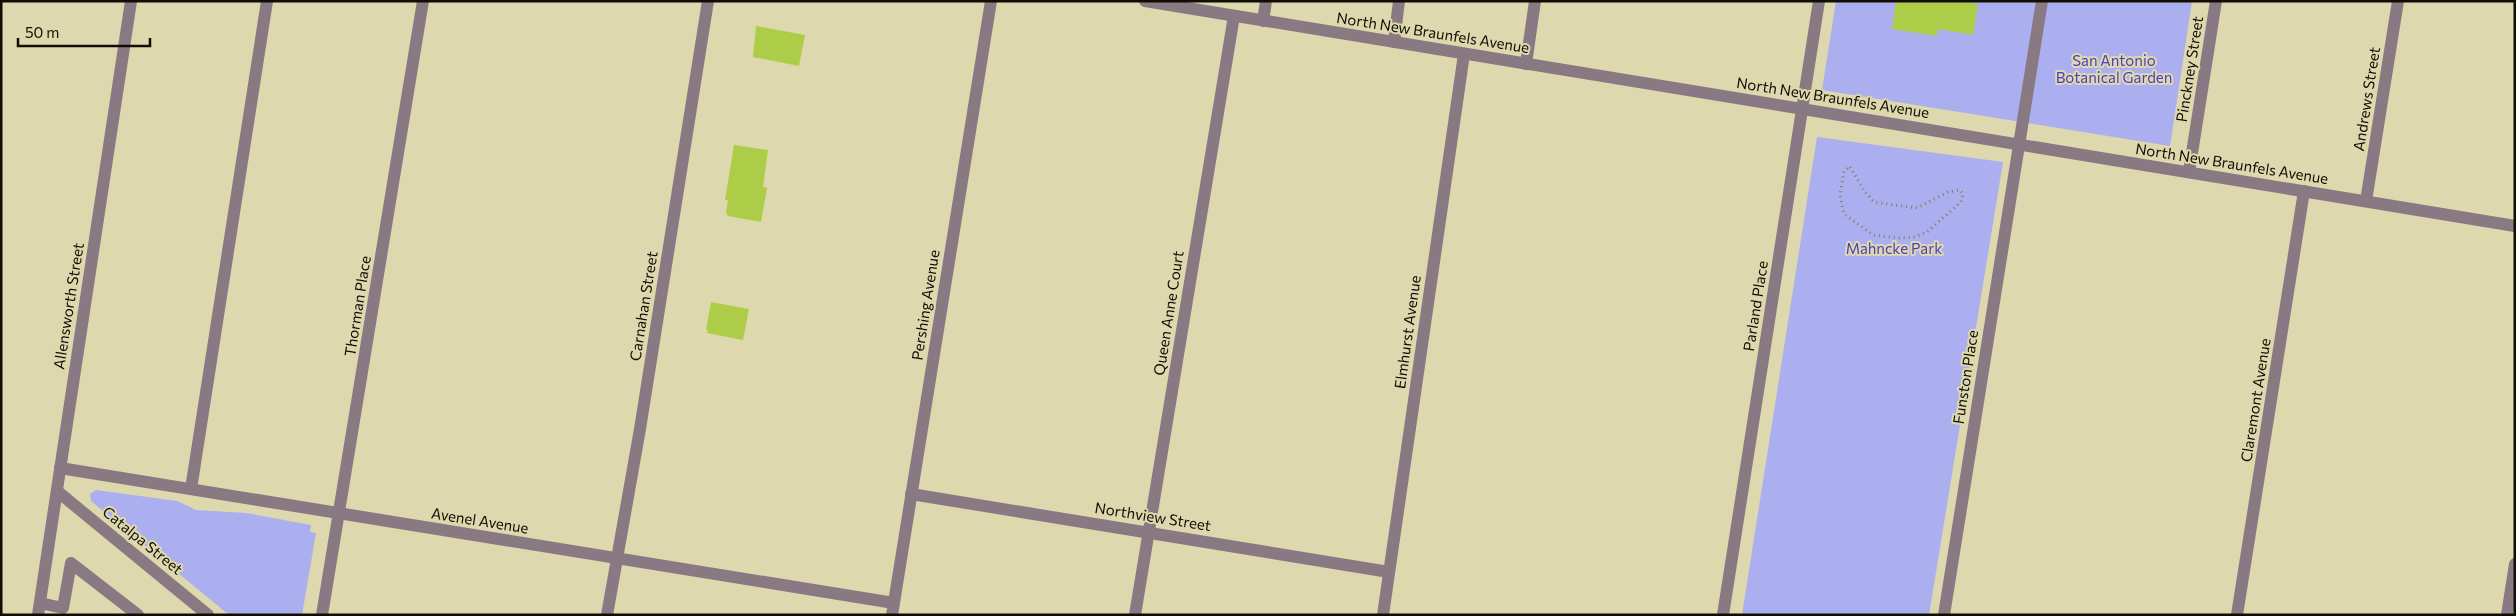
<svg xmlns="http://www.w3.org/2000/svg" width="2516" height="616" viewBox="0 0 2516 616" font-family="Commissioner,sans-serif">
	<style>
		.green { fill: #abaeef }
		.building { fill: #adcd48 }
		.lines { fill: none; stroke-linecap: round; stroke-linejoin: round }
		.path { stroke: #827f62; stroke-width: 3; stroke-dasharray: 1 4; stroke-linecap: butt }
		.minor { stroke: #897983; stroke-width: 12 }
		.labels { text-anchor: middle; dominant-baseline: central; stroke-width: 4; stroke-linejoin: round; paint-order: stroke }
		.street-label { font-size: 15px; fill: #100e02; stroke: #ddd8ae }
		.park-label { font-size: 15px; fill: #4d3cbc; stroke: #ddd8ae }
	</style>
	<rect width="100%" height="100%" fill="#ddd8ae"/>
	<!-- green -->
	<g class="green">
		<path d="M1836,1H2192L2170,146L1822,90Z"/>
		<path d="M1817,137L2003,162L1929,615H1742Z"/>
		<path d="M96,490L177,501L196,510L246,513L311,525L310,532L316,533L302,615H229L91,501L90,494Z"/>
	</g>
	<!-- building -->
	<g class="building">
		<path d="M1896,1H1959L1978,4L1973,35L1938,29L1937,36L1892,29Z"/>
		<path d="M756,26L805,35L799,66L753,57Z"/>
		<path d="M734,145L768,150L763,187L767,188L761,222L728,216L726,213L728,200H725Z"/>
		<path d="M711,302L749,309L743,340L707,333L708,330H706Z"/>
	</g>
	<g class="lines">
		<!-- path -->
		<path class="path" d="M1850,167L1865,192L1874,202L1917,208L1948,192L1960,190L1963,194L1961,202L1927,232L1915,237L1898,238L1873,235L1844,214L1840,196L1844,171Z"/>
		<!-- minor -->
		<g class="minor">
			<path d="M1145,1L2515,226"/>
			<path d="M1263,21L1266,1"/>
			<path d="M1394,42L1399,1"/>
			<path d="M1526,64L1535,1"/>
			<path d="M2189,172L2216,1"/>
			<path d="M2366,201L2398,1"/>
			<path d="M60,468L894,603"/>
			<path d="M191,489L267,1"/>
			<path d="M57,491L208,615"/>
			<path d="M911,494L1389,572"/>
			<path d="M40,603L63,608L71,563L138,615"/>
			<path d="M38,615L131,1"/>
			<path d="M322,615L423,1"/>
			<path d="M607,615L640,429L708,1"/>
			<path d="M892,615L991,1"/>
			<path d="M1135,615L1234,16"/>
			<path d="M1383,615L1464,54"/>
			<path d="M1723,615L1819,1"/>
			<path d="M1944,615L2042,1"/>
			<path d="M2237,615L2304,191"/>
			<path d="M2507,615L2515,564"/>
		</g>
	</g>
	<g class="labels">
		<!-- street labels -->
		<g class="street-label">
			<text transform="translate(1433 32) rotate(9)">North New Braunfels Avenue</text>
			<text transform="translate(2189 69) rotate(-81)">Pinckney Street</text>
			<text transform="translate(1833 97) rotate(9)">North New Braunfels Avenue</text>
			<text transform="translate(2366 99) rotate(-81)">Andrews Street</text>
			<text transform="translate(2232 163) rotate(9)">North New Braunfels Avenue</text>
			<text transform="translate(925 305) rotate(-81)">Pershing Avenue</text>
			<text transform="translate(68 306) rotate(-81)">Allensworth Street</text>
			<text transform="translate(357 306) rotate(-81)">Thorman Place</text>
			<text transform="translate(643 306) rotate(-81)">Carnahan Street</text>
			<text transform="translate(1755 306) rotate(-81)">Parland Place</text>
			<text transform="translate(1168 313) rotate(-81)">Queen Anne Court</text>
			<text transform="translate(1407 332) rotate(-82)">Elmhurst Avenue</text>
			<text transform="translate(1965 377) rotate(-81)">Funston Place</text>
			<text transform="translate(2255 400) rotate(-81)">Claremont Avenue</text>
			<text transform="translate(1153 516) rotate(9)">Northview Street</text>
			<text transform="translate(480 520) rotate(9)">Avenel Avenue</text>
			<text transform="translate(143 540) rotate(39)">Catalpa Street</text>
		</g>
		<!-- park labels -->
		<g class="park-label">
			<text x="2114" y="60">San Antonio<tspan x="2114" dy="17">Botanical Garden</tspan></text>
			<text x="1894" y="248">Mahncke Park</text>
		</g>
	</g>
	<!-- border -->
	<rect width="2516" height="616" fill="none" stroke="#100e02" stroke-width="5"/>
	<!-- scale -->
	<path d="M18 38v8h132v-8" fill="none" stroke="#100e02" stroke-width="2.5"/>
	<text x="25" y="38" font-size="15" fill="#100e02" stroke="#ddd8ae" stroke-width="4" paint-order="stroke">50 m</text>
</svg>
